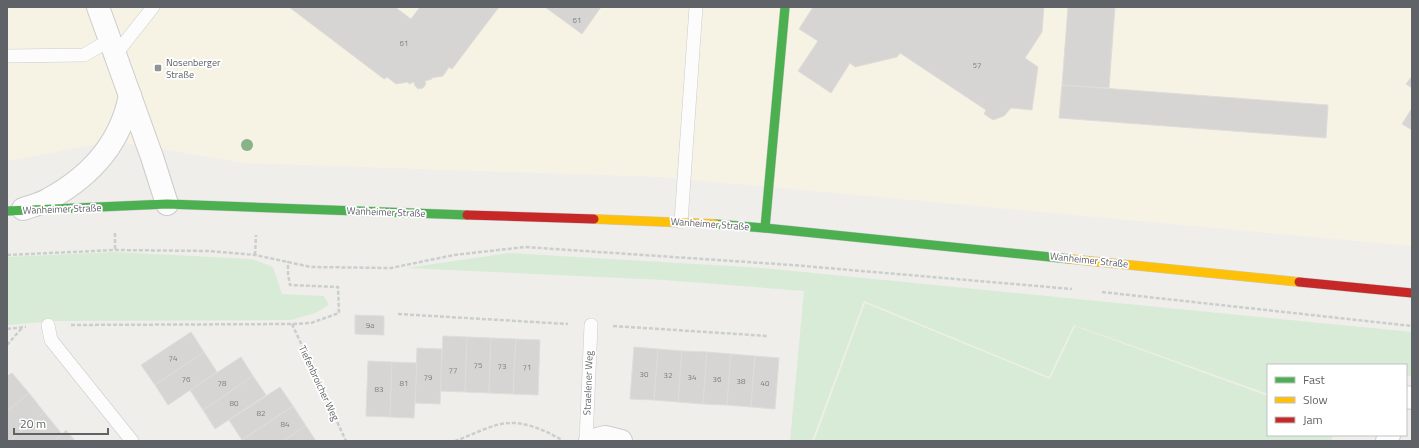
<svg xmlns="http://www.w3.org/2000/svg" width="1419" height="448" viewBox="0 0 1419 448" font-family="'Titillium Web',sans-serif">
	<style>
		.commercial { fill: #f7f3e4 }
		.green { fill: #d8ebd6 }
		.building { fill: #d6d5d3; stroke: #deddd9 }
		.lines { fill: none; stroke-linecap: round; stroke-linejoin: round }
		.lane-casing { stroke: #cbcccc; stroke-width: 14 }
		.street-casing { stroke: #cbcccc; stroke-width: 24 }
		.fast-casing { stroke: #cacacb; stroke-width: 10 }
		.slow-casing { stroke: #cacacb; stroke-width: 10 }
		.jam-casing { stroke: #cacacb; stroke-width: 10 }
		.path { stroke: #cacfcc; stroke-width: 2.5; stroke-dasharray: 4 2; stroke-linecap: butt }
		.lane { stroke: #fdfcfc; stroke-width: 13 }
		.street { stroke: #fdfcfc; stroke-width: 22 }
		.fast { stroke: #4caf50; stroke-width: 9 }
		.slow { stroke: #ffc107; stroke-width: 9 }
		.jam { stroke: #c62828; stroke-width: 9 }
		.tree { fill: #88b388 }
		.poi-dot { fill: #919496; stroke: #fff; stroke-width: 1.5 }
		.labels { text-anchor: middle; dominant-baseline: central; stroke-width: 3.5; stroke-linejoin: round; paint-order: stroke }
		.number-label { font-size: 8px; fill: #7e8184 }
		.poi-label { font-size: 10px; fill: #5f6368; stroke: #fff; text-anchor: start }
		.street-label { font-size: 10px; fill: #5f6368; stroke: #fff }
	</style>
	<rect width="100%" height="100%" fill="#efeeea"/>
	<!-- commercial -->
	<path class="commercial" d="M7,7H1412V246L661,177L245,163L113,141L7,161Z"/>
	<!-- green -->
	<g class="green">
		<path d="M114,252L252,259L273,267L282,294L324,296L329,305L315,313L291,320L56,321L7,325V257Z"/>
		<path d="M509,253L763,268L1412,332V376H1406V365H1268V394L1074,325L1049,377L864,301L812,441H790L804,291L664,280L406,268Z"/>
		<path d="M865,303L1050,379L1075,326L1268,396V435H1333L1331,441H814Z"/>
	</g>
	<!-- building -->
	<g class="building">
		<path d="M289,7H395L411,19L420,7H499L452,69L449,67L443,76L431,78L432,79L425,81L426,84L423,88L418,89L415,86L414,82L409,84L408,82L396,84L387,77L384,79Z"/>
		<path d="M545,7H601L582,34Z"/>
		<path d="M813,7H1044L1042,32L1025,58L1038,67L1032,110L1011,108L1004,116L993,120L984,114L986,110L900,53L897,57L855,67L850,63L831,93L798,71L818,41L799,29Z"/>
		<path d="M1068,7H1115L1109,88L1062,85Z"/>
		<path d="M1412,76V88L1406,84Z"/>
		<path d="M1062,85L1328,105L1326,138L1059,118Z"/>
		<path d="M1412,108V130L1402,124Z"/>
		<path d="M355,315L384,316V335L355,334Z"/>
		<path d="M191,332L204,352L155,385L141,365Z"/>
		<path d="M443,336L467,337L465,392L440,391Z"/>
		<path d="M467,337L491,338L489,393L465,392Z"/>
		<path d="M491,338L516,339L513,394L489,393Z"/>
		<path d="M516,339L540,340L538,395L513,394Z"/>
		<path d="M634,347L658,349L654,400L630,399Z"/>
		<path d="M417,348L442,349L440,404L415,403Z"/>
		<path d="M658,349L682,351L678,402L654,400Z"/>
		<path d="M682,351L707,352L703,404L678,402Z"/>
		<path d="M204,352L217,372L168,405L155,385Z"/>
		<path d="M707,352L731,354L727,405L703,404Z"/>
		<path d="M731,354L755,356L751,407L727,405Z"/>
		<path d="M755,356L779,358L775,409L751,407Z"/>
		<path d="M241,357L253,376L203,410L190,390Z"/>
		<path d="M368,361L392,362L390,417L366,416Z"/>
		<path d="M392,362L417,363L414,418L390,417Z"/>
		<path d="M12,373L29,393L7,411V376Z"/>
		<path d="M253,376L266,395L215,429L203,410Z"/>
		<path d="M280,387L293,406L242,440L229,420Z"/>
		<path d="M29,393L44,412L10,441H7V411Z"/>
		<path d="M293,406L306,426L283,441H243L242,440Z"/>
		<path d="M44,412L62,434L54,441H10Z"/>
		<path d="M306,426L316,441H283Z"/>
		<path d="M66,430L75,441H54L62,434Z"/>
	</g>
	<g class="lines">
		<defs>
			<g id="lane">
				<path d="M115,55L153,7"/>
				<path d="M7,56L84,55L110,40"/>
				<path d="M681,222L696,7"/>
				<path d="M48,325L51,340L132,441"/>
				<path d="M586,441L591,325"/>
			</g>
			<g id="street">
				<path d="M98,7L152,157L167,204"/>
				<path d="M23,209C31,206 41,204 49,199C91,176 121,143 130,95"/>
				<path d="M1406,397L1412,398"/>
				<path d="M590,441L605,437L621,441"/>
				<path d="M1387,441L1389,435"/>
			</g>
			<g id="fast">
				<path d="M7,211L167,204L467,215"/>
				<path d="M715,224L765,228L1070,259"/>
				<path d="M765,228L785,7"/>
			</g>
			<g id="slow">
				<path d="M594,219L715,224"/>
				<path d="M1070,259L1299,282"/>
			</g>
			<g id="jam">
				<path d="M467,215L594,219"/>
				<path d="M1299,282L1412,293"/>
			</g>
		</defs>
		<!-- lane casing -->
		<use href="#lane" class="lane-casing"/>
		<!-- street casing -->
		<use href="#street" class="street-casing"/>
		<!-- fast casing -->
		<use href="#fast" class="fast-casing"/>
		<!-- slow casing -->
		<use href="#slow" class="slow-casing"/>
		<!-- jam casing -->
		<use href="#jam" class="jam-casing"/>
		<!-- path -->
		<g class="path">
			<path d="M115,233V250"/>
			<path d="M7,255L115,250L209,251L255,255L311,267L391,268L454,255L525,247L792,265L1072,289"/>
			<path d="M255,255L256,235"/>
			<path d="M1102,292L1412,326"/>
			<path d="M398,314L568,324"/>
			<path d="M292,324L346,441"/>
			<path d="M71,325L292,324L311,323L339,313L338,287L290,285L288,274V261"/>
			<path d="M613,326L768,336"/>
			<path d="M7,329L26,327"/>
			<path d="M7,345L22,328"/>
			<path d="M455,441C470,436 494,423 509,423C527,422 546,431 562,440"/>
		</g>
		<!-- lane -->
		<use href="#lane" class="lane"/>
		<!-- street -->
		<use href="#street" class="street"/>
		<!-- fast -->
		<use href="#fast" class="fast"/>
		<!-- slow -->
		<use href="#slow" class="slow"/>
		<!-- jam -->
		<use href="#jam" class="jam"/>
	</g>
	<!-- trees -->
	<circle class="tree" cx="247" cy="145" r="6"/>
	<!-- markers -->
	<rect class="poi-dot" x="154" y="64" width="8" height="8" rx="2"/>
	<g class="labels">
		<!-- number labels -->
		<g class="number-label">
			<text x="577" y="20">61</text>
			<text x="404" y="43">61</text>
			<text x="977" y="65">57</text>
			<text x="370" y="325">9a</text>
			<text x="173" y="358">74</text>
			<text x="478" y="365">75</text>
			<text x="502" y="366">73</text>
			<text x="527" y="367">71</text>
			<text x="453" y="370">77</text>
			<text x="644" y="374">30</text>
			<text x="668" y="375">32</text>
			<text x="428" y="377">79</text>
			<text x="692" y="377">34</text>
			<text x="186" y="379">76</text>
			<text x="717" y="379">36</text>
			<text x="741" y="381">38</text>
			<text x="222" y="383">78</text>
			<text x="404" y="383">81</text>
			<text x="765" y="383">40</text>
			<text x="379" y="389">83</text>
			<text x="234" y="403">80</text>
			<text x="261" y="413">82</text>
			<text x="285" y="424">84</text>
		</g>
		<!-- poi labels -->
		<g class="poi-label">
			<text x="166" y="62">Nosenberger<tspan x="166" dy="12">Straße</tspan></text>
		</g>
		<!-- street labels -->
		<g class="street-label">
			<text transform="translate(62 209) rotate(-2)">Wanheimer Straße</text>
			<text transform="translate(386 212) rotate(2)">Wanheimer Straße</text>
			<text transform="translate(710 224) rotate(4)">Wanheimer Straße</text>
			<text transform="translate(1089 260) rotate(6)">Wanheimer Straße</text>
			<text transform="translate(319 383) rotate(65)">Tiefenbroicher Weg</text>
			<text transform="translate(588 383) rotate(-88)">Straelener Weg</text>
		</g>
	</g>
	<!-- border -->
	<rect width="1419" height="448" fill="none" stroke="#5f6368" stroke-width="16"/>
	<!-- legend -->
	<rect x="1267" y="364" width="140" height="72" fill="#ffffff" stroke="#bfc1c3"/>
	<rect x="1275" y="377" width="20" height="6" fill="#4caf50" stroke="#bfc1c3"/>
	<text x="1303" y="384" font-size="12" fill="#5f6368">Fast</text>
	<rect x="1275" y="397" width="20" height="6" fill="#ffc107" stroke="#bfc1c3"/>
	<text x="1303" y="404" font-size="12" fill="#5f6368">Slow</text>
	<rect x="1275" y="417" width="20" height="6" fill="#c62828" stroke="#bfc1c3"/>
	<text x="1303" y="424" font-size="12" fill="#5f6368">Jam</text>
	<!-- scale -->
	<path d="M14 428v6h94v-6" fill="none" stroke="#5f6368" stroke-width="2"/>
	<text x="20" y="428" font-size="12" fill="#5f6368" stroke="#ffffff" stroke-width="3" paint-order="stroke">20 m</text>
</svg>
